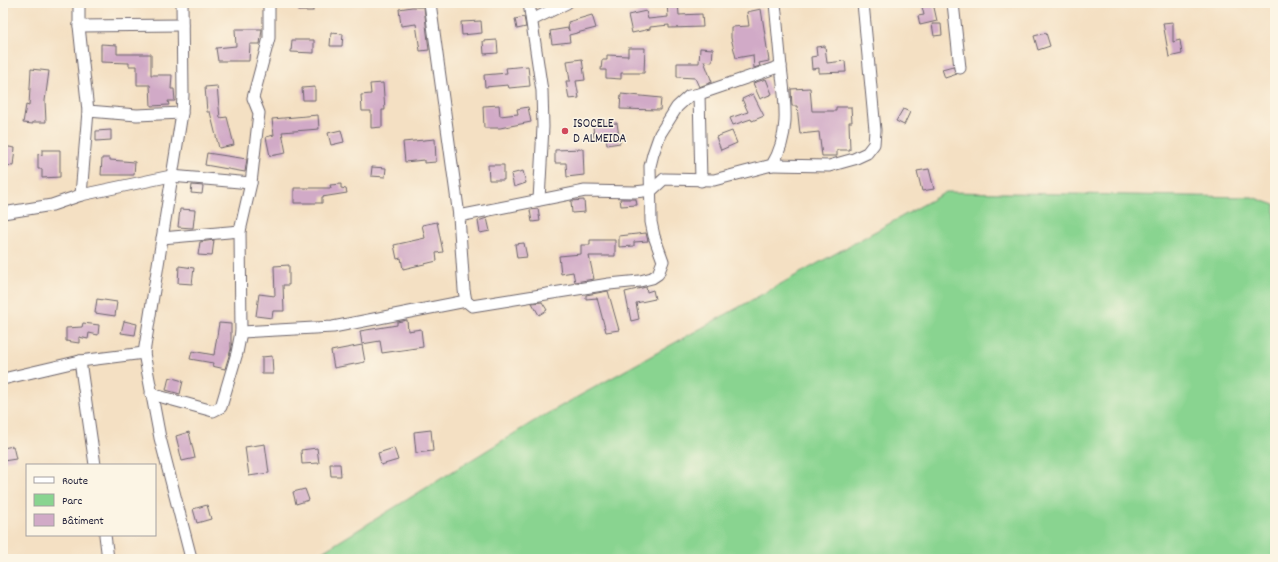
<svg xmlns="http://www.w3.org/2000/svg" width="1278" height="562" viewBox="0 0 1278 562" font-family="Dekko,sans-serif">
	<style>
		.green { fill: #89d490; stroke: #567b66 }
		.building { fill: #d1aac7 }
		.lines { fill: none; stroke-linecap: round; stroke-linejoin: round }
		.street-casing { stroke: #6c646b; stroke-width: 13 }
		.street { stroke: #fff; stroke-width: 11 }
		.poi-dot { fill: #d1495b; stroke: #fcf5e5; stroke-width: 1.5 }
		.labels { text-anchor: middle; dominant-baseline: central; stroke-width: 3; stroke-linejoin: round; paint-order: stroke }
		.poi-label { font-size: 13px; fill: #22223b; stroke: #fcf5e5; text-anchor: start }
	</style>
	<rect width="100%" height="100%" fill="#fcf5e5"/>
	<filter id="ink" filterUnits="userSpaceOnUse"><feTurbulence type="fractalNoise" baseFrequency=".025" numOctaves="2"/><feDisplacementMap in="SourceGraphic" scale="8" xChannelSelector="R" yChannelSelector="G"/><feConvolveMatrix kernelMatrix="1 2 1 2 8 2 1 2 1" color-interpolation-filters="sRGB"/></filter>
	<filter id="wash" filterUnits="userSpaceOnUse"><feTurbulence type="fractalNoise" baseFrequency=".012" numOctaves="4" result="noise"/><feDisplacementMap in="SourceGraphic" scale="16" xChannelSelector="R" yChannelSelector="G"/><feGaussianBlur stdDeviation="0.9" result="paint"/><feColorMatrix in="noise" values="0 0 0 0 0 0 0 0 0 0 0 0 0 0 0 0 0 1.4 0 .05"/><feComposite in="paint" operator="in"/></filter>
	<g filter="url(#wash)">
		<rect width="100%" height="100%" fill="#f4e0c3"/>
		<!-- green -->
		<path class="green" d="M946,192L1252,197L1275,205V559H311L536,420Z"/>
		<g id="blocks">
			<!-- building -->
			<g class="building">
				<rect x="298" y="3" width="15" height="8"/>
				<path d="M667,3H678L679,15L702,14L703,27L669,28V25L650,27V29L632,33L628,15L646,11L648,19L668,17Z"/>
				<path d="M921,3H933L937,21L920,25L918,16L924,15Z"/>
				<path d="M412,7H424L429,50L420,51L416,24L401,26L399,9Z"/>
				<path d="M761,9L769,61L759,63L760,66L754,68L753,55L736,58L731,38V27L749,26L747,12Z"/>
				<path d="M592,15L596,28L569,35L570,42L552,44L550,31L568,28L569,31L568,22Z"/>
				<path d="M524,17L526,27L517,29L515,19Z"/>
				<path d="M481,21L482,33L462,35L461,22Z"/>
				<path d="M1173,22V42L1180,40L1182,54L1169,57L1163,23Z"/>
				<path d="M932,24H941L942,35L934,36Z"/>
				<path d="M235,29H262L260,44H250L249,61H218L216,48L236,46Z"/>
				<path d="M331,33L343,34L342,46H330Z"/>
				<path d="M1046,33L1050,46L1038,50L1034,36Z"/>
				<path d="M292,40H314V53L291,52Z"/>
				<path d="M497,40L498,53L484,54L483,41Z"/>
				<path d="M101,44L117,45V54H151V75H172L171,89H174L175,101H168L169,105L151,106L150,85H137V66H129V63L101,62Z"/>
				<path d="M825,46L827,63L845,61L846,72L819,73V68L812,69L811,57L817,56L816,47Z"/>
				<path d="M628,48H645L644,73H621V79L606,78V70H601L602,60H607V55L628,56Z"/>
				<path d="M700,48L713,49L712,62L704,61L712,82L699,87L695,78L677,77V63H699Z"/>
				<path d="M582,59L585,80L576,81L579,98L569,99L566,81H570L567,61Z"/>
				<path d="M528,66L530,86L509,88L508,85L485,87L484,75L507,73L506,68Z"/>
				<path d="M953,66L957,74L945,78L942,69Z"/>
				<path d="M31,69L49,71L45,101L46,122H33V124L23,123L26,105L29,106Z"/>
				<path d="M766,79L772,94L760,99L753,83Z"/>
				<path d="M383,83L385,110H382V127L371,128V111H362L361,95L371,94L370,84Z"/>
				<path d="M217,86L220,118L227,117L234,145L219,148L210,112H207L205,87Z"/>
				<path d="M315,87V100H303L302,88Z"/>
				<path d="M810,88L812,111H836V107H851L852,122H849L850,150H837V156H822L819,132L800,134L797,106H792L791,89Z"/>
				<path d="M621,94L661,98L660,110L620,109Z"/>
				<path d="M753,94L764,116L752,121L751,119L733,125L730,118L748,112L742,99Z"/>
				<path d="M499,105L500,116L518,114L517,109L528,107L531,122L500,128H484L483,106Z"/>
				<path d="M903,109L910,112L904,125L896,121Z"/>
				<path d="M318,115L319,129L282,132L286,153L270,156L266,137L274,135L272,119Z"/>
				<path d="M617,123L620,143L607,145L606,136L594,137L593,126Z"/>
				<path d="M111,130V140L96,141V131Z"/>
				<path d="M341,130L344,142L331,145L328,133Z"/>
				<path d="M732,131L737,143L721,150L716,137Z"/>
				<path d="M435,139L436,162L424,163V160L405,162L403,142Z"/>
				<path d="M3,146L15,148L13,166L3,165Z"/>
				<path d="M583,149L584,175L567,177L566,163H555V150Z"/>
				<path d="M42,150H60V177L42,178V169H38V154L42,155Z"/>
				<path d="M207,153L247,159L245,172L205,165Z"/>
				<path d="M102,158H110V160L135,162L134,175H101Z"/>
				<path d="M488,165H504V180H489Z"/>
				<path d="M372,167L386,168L385,177L371,176Z"/>
				<path d="M929,169L934,189L922,191L917,171Z"/>
				<path d="M523,171L526,183L514,187L511,174Z"/>
				<path d="M341,184V188L346,189L347,193L322,197V203H294V188H331L330,185Z"/>
				<path d="M192,185L203,186L202,194L191,193Z"/>
				<path d="M620,199H636L637,205L621,206Z"/>
				<path d="M584,200L585,212L572,213L571,201Z"/>
				<path d="M180,209L195,210L193,228L178,227Z"/>
				<path d="M538,209L540,221L532,222L530,210Z"/>
				<path d="M487,218L490,231L480,233L478,221Z"/>
				<path d="M437,222L443,252L436,253L437,261L403,269L401,258L397,259L394,245L425,238L422,225Z"/>
				<path d="M646,233L648,241L634,242V246L619,247V236Z"/>
				<path d="M214,240L212,256L198,255L200,242Z"/>
				<path d="M590,240H615V256H589L594,279L575,282L573,272L561,274L559,256L581,254V245H590Z"/>
				<path d="M524,243L527,257L517,258L515,244Z"/>
				<path d="M289,265V285H283L284,311H273L272,318L256,316L259,294L275,296L274,266Z"/>
				<path d="M179,266L194,268L192,284L178,283Z"/>
				<path d="M646,287L647,292L653,290L655,299L636,303L639,319L631,321L625,292Z"/>
				<path d="M608,291L619,330L606,332L597,298L586,299V295Z"/>
				<path d="M97,299L117,302L115,316L95,313Z"/>
				<path d="M542,302L547,310L539,315L532,303Z"/>
				<path d="M407,320L408,331L421,329L423,347L382,353L380,341L362,344L360,331L397,325V322Z"/>
				<path d="M124,321L137,324L135,335L121,333Z"/>
				<path d="M83,323L99,325L98,335L89,333L88,339L79,337V343L66,341V328L82,327Z"/>
				<path d="M219,323L231,324V349L225,369L212,366L213,363L190,359L192,351L214,355Z"/>
				<path d="M362,345L365,362L334,368L331,351Z"/>
				<path d="M272,356L273,374H262V357Z"/>
				<path d="M169,377L183,381L180,394L166,390Z"/>
				<path d="M431,430L433,451L416,453L414,432Z"/>
				<path d="M189,432L195,458L182,461L176,436Z"/>
				<path d="M265,444L269,473L249,476L245,447Z"/>
				<path d="M13,446L16,459L3,461V448Z"/>
				<path d="M317,448L319,463L302,464L301,450Z"/>
				<path d="M394,448L398,460L381,465L378,453Z"/>
				<path d="M330,464H340L341,476H331Z"/>
				<path d="M305,489L309,500L296,504L293,492Z"/>
				<path d="M207,505L211,519L197,523L193,509Z"/>
			</g>
		</g>
	</g>
	<g filter="url(#ink)">
		<use href="#blocks" fill-opacity="0" stroke="#6c646b" stroke-width="1"/>
		<g class="lines">
			<defs>
				<g id="street">
					<path d="M79,3V26L88,111L81,195"/>
					<path d="M182,3L183,95L182,113L144,353L160,438L191,558"/>
					<path d="M430,3L459,216L464,290L466,301L472,306L609,284L640,281L652,278L658,274L663,261L654,236L651,222L650,166L653,154L660,134L677,107L689,96L699,94"/>
					<path d="M529,3L542,91L543,127L539,200"/>
					<path d="M953,3L960,68"/>
					<path d="M532,20L567,3"/>
					<path d="M79,26L182,25"/>
					<path d="M88,111L137,115L182,113"/>
					<path d="M772,165L829,166L854,159L867,153L874,144L875,130L863,3"/>
					<path d="M701,181L699,94L781,66"/>
					<path d="M3,213L52,205L81,195L171,176L251,183"/>
					<path d="M459,216L585,191L635,192L652,190L664,179L714,180L772,165C791,134 785,101 781,67C779,46 777,24 775,3"/>
					<path d="M162,238L240,231"/>
					<path d="M241,332L333,327L466,301"/>
					<path d="M80,361L95,465"/>
					<path d="M3,379L80,361L144,353"/>
					<path d="M151,394L213,411L221,407L237,353L241,332L240,231L251,183L259,113L253,98L269,38V3"/>
					<path d="M105,535L108,559"/>
				</g>
			</defs>
			<!-- street casing -->
			<use href="#street" class="street-casing"/>
			<!-- street -->
			<use href="#street" class="street"/>
		</g>
	</g>
	<!-- markers -->
	<circle class="poi-dot" cx="565" cy="131" r="4"/>
	<g class="labels">
		<!-- poi labels -->
		<g class="poi-label">
			<text x="573" y="124">ISOCELE<tspan x="573" dy="15">D ALMEIDA</tspan></text>
		</g>
	</g>
	<!-- margin -->
	<rect width="1278" height="562" fill="none" stroke="#fcf5e5" stroke-width="16"/>
	<!-- legend -->
	<rect x="26" y="464" width="130" height="72" fill="#fcf5e5" stroke="#a5a1a1"/>
	<rect x="34" y="477" width="20" height="6" fill="#ffffff" stroke="#a5a1a1"/>
	<text x="62" y="484" font-size="12" fill="#22223b">Route</text>
	<rect x="34" y="494" width="20" height="12" fill="#89d490" stroke="#a5a1a1"/>
	<text x="62" y="504" font-size="12" fill="#22223b">Parc</text>
	<rect x="34" y="514" width="20" height="12" fill="#d1aac7" stroke="#a5a1a1"/>
	<text x="62" y="524" font-size="12" fill="#22223b">Bâtiment</text>
</svg>
